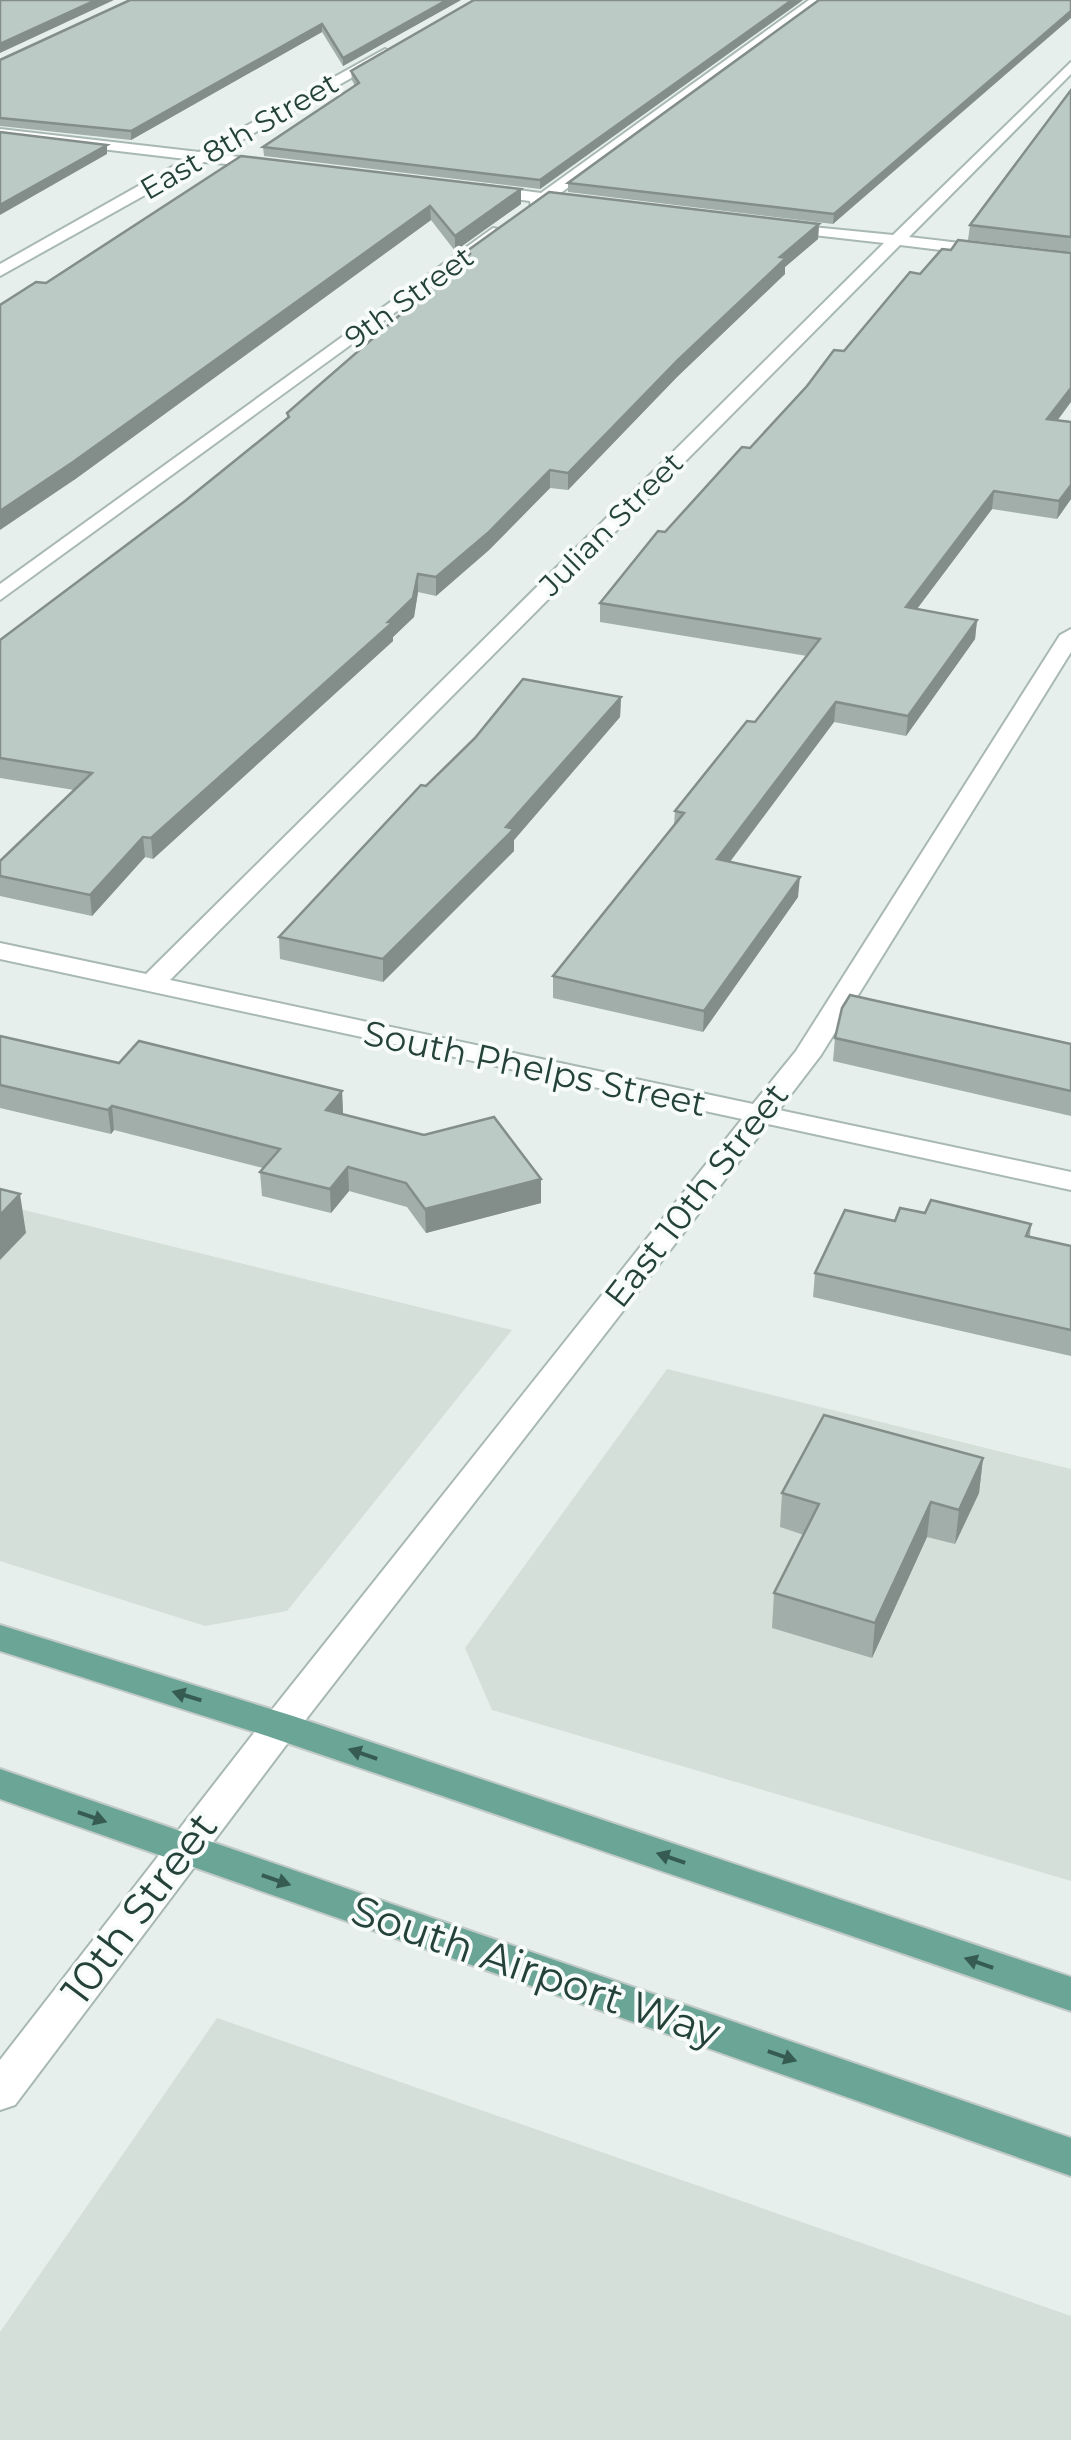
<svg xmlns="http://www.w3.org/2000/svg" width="1071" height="2440" viewBox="0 0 1071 2440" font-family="Montserrat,sans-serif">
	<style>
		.built { fill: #d4dfda }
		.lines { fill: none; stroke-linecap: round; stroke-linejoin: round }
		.minor-casing { stroke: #a8b8b2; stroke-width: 4 }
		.major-casing { stroke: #c2cac8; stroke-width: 4 }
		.minor { fill: #fff; fill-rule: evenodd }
		.major { fill: #6aa596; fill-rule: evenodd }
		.wall { fill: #a1aea9 }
		.shaded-wall { fill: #838d89 }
		.building { fill: #bbcac4; stroke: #838d89; stroke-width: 2.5 }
		.oneway { fill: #365b51 }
		.labels { text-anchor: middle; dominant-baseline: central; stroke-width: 8; stroke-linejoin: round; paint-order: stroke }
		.far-street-label { font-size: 30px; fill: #24423a; stroke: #f7fbf9 }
		.street-label { font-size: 35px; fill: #24423a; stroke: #f7fbf9 }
		.near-street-label { font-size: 42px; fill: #24423a; stroke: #f7fbf9 }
	</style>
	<rect width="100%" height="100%" fill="#e6efeb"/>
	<!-- built -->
	<g class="built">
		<path d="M0,1204L512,1330L287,1611L205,1626L0,1561Z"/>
		<path d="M667,1369L1071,1469V1881L492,1710L465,1648Z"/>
		<path d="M217,2018L1071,2316V2440H0V2332Z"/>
	</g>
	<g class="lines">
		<defs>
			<g id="minor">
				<path d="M809,0H823L558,195L588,200V206L547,203L536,209L531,207L530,201L480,195L472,190L480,185L541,193Z"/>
				<path d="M385,49L392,53L390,56L217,154L270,161L275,162V168L204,162L0,276V264L186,159L0,137V129L199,152Z"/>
				<path d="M1071,62V74L909,237L1071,256V266L900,245L170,980L753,1104L796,1051L1060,635L1071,629V652L821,1055L779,1110L1071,1172V1190L768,1124L293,1736L15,2105L0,2110V2060L267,1716L742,1119L0,959V943L146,974L884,243L778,231L770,226L772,223L893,235Z"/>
				<path d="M493,228L507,231L0,600V584Z"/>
			</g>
			<g id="major">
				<path d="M0,1625L293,1716L1071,1977V2011L267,1736L0,1651Z"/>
				<path d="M0,1769L1071,2138V2176L0,1799Z"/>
			</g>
		</defs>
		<!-- minor casing -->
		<use href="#minor" class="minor-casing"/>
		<!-- major casing -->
		<use href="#major" class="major-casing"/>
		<!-- minor -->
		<use href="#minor" class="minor"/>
		<!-- major -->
		<use href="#major" class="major"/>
	</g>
	<!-- wall -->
	<g class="wall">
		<path d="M461,0L343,66L322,32L131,140L0,126V60Z"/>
		<path d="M474,0H803L540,189L264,156L263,147L355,86L352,80L351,71Z"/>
		<path d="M1071,0L833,224L568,192V183Z"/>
		<path d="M1071,90V252L968,240L970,225Z"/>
		<path d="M241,156L521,189V204L455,251L431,220L74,480L46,283Z"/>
		<path d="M819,224L818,239L785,267V274L677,377L568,490L550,488L489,550L436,596L418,592L414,617L393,637V641L153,859L145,857L92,916L0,896V861L74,790L0,778V640L185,501L287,419V413L467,257V251Z"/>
		<path d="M1057,420L1071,422V499L1057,519L992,509L917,609L977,620L975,639L906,736L834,722L730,862L798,897L703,1032L553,998V976L674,825L675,811L755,722L807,656L600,622V603L665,532L750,448Z"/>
		<path d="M621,697L620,717L514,840V851L383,982L280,959L279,937L426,786Z"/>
		<path d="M0,1036L119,1063L342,1091L343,1114L541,1203L426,1233L407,1207L349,1191L331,1213L262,1196L260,1172L263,1168L114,1130L111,1134L0,1108Z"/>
		<path d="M835,1038L1071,1044V1116L833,1061Z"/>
		<path d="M925,1213L1031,1224L1030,1237L1071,1246V1356L813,1297L815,1273L895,1221Z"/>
		<path d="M983,1458L979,1493L955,1544L927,1537L872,1658L772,1628L774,1593L804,1535L780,1527L782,1493Z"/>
	</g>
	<!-- shaded-wall -->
	<g class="shaded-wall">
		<path d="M96,0H114L0,53V44Z"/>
		<path d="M447,0H461L343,66V58Z"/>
		<path d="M792,0H803L540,189V180Z"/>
		<path d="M1071,11V18L833,224L834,214Z"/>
		<path d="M322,24V32L131,140V131Z"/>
		<path d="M107,145V154L0,215V205Z"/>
		<path d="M521,189V204L455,251V236Z"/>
		<path d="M430,206L431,220L74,480L0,530V511Z"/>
		<path d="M819,224L818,239L785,267V274L677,377L568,490V473L780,257Z"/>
		<path d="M1071,388V402L1046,436L1047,419Z"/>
		<path d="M550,470V488L489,550L436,596V577Z"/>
		<path d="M1071,485V499L1057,519L1059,501Z"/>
		<path d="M994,491L992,509L904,626L906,607Z"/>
		<path d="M418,574V592L414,617L393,637V641L153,859L151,838L388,622Z"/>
		<path d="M977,620L975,639L906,736L908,716Z"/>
		<path d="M621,697L620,717L514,840V851L383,982V959L506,827Z"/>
		<path d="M836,702L834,722L716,880L717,859Z"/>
		<path d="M143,837L145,857L92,916L90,895Z"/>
		<path d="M800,877L798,897L703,1032L704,1011Z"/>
		<path d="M342,1091L343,1114L326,1110Z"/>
		<path d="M112,1106L114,1130L111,1134L108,1110Z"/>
		<path d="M348,1167L349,1191L331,1213L330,1189Z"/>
		<path d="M541,1179V1203L426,1233L425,1209Z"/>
		<path d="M20,1194L26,1233L0,1260V1215Z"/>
		<path d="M983,1458L979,1493L955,1544L959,1510Z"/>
		<path d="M931,1502L927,1537L872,1658L875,1623Z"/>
	</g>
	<!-- building -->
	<g class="building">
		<path d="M0,0H96L0,44Z"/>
		<path d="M130,0H447L343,58L322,24L131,131L0,118V60Z"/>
		<path d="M474,0H792L540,180L263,147L359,83L351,71Z"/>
		<path d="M819,0H1071V11L834,214L568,183Z"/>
		<path d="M1071,90V237L970,225Z"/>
		<path d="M0,132L107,145L0,205Z"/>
		<path d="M241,156L521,189L455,236L430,206L73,462L0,511V305L36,282L46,283Z"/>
		<path d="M549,192L819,224L780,257L786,258L678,360L568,473L550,470L489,532L436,577L418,574L413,598L388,622H393L151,838L143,837L90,895L0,876V861L92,773L0,758V640L185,501L289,417L287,413L470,254L467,251Z"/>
		<path d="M958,240L1071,253V388L1047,419L1071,422V485L1059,501L994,491L906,607L977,620L908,716L836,702L717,859L800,877L704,1011L553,976L684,813L675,811L747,721L755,722L820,639L600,603L658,531L665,532L742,447L750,448L807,386L834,350L844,351L910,272L920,274L942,249L951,250Z"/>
		<path d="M523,679L621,697L506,827L514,829L383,959L279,937L421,785L426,786L475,738Z"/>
		<path d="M850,995L1071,1044V1091L835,1038L842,1008Z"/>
		<path d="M0,1036L119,1063L139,1041L342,1091L326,1110L424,1135L494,1117L541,1179L425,1209L406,1183L348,1167L330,1189L260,1172L280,1149L112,1106L108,1110L0,1085Z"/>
		<path d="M0,1189L20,1194L0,1215Z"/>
		<path d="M931,1200L1031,1224L1026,1236L1071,1246V1330L815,1273L845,1210L895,1221L900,1208L925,1213Z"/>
		<path d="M824,1415L983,1458L959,1510L931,1502L875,1623L774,1593L819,1504L782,1493Z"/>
	</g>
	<!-- one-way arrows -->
	<defs><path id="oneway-solid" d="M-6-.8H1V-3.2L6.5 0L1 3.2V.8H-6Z" transform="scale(2.5)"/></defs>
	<g class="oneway">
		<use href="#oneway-solid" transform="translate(187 1696) rotate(-163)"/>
		<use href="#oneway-solid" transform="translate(363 1754) rotate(-161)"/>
		<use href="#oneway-solid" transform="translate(92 1817) rotate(19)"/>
		<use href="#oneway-solid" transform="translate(671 1858) rotate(-161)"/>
		<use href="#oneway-solid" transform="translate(276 1880) rotate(19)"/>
		<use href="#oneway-solid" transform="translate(979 1963) rotate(-161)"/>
		<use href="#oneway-solid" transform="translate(782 2056) rotate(19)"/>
	</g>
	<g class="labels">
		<!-- far-street labels -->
		<g class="far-street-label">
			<text transform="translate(239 136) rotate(-30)">East 8th Street</text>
			<text transform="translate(409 297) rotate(-36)">9th Street</text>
			<text transform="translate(611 524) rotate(-45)">Julian Street</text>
		</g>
		<!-- street labels -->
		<g class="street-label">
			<text transform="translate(535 1068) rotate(12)">South Phelps Street</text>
			<text transform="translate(696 1195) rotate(-52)">East 10th Street</text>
		</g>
		<!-- near-street labels -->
		<g class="near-street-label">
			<text transform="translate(139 1908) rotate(-53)">10th Street</text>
			<text transform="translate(536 1971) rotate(19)">South Airport Way</text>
		</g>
	</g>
</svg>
